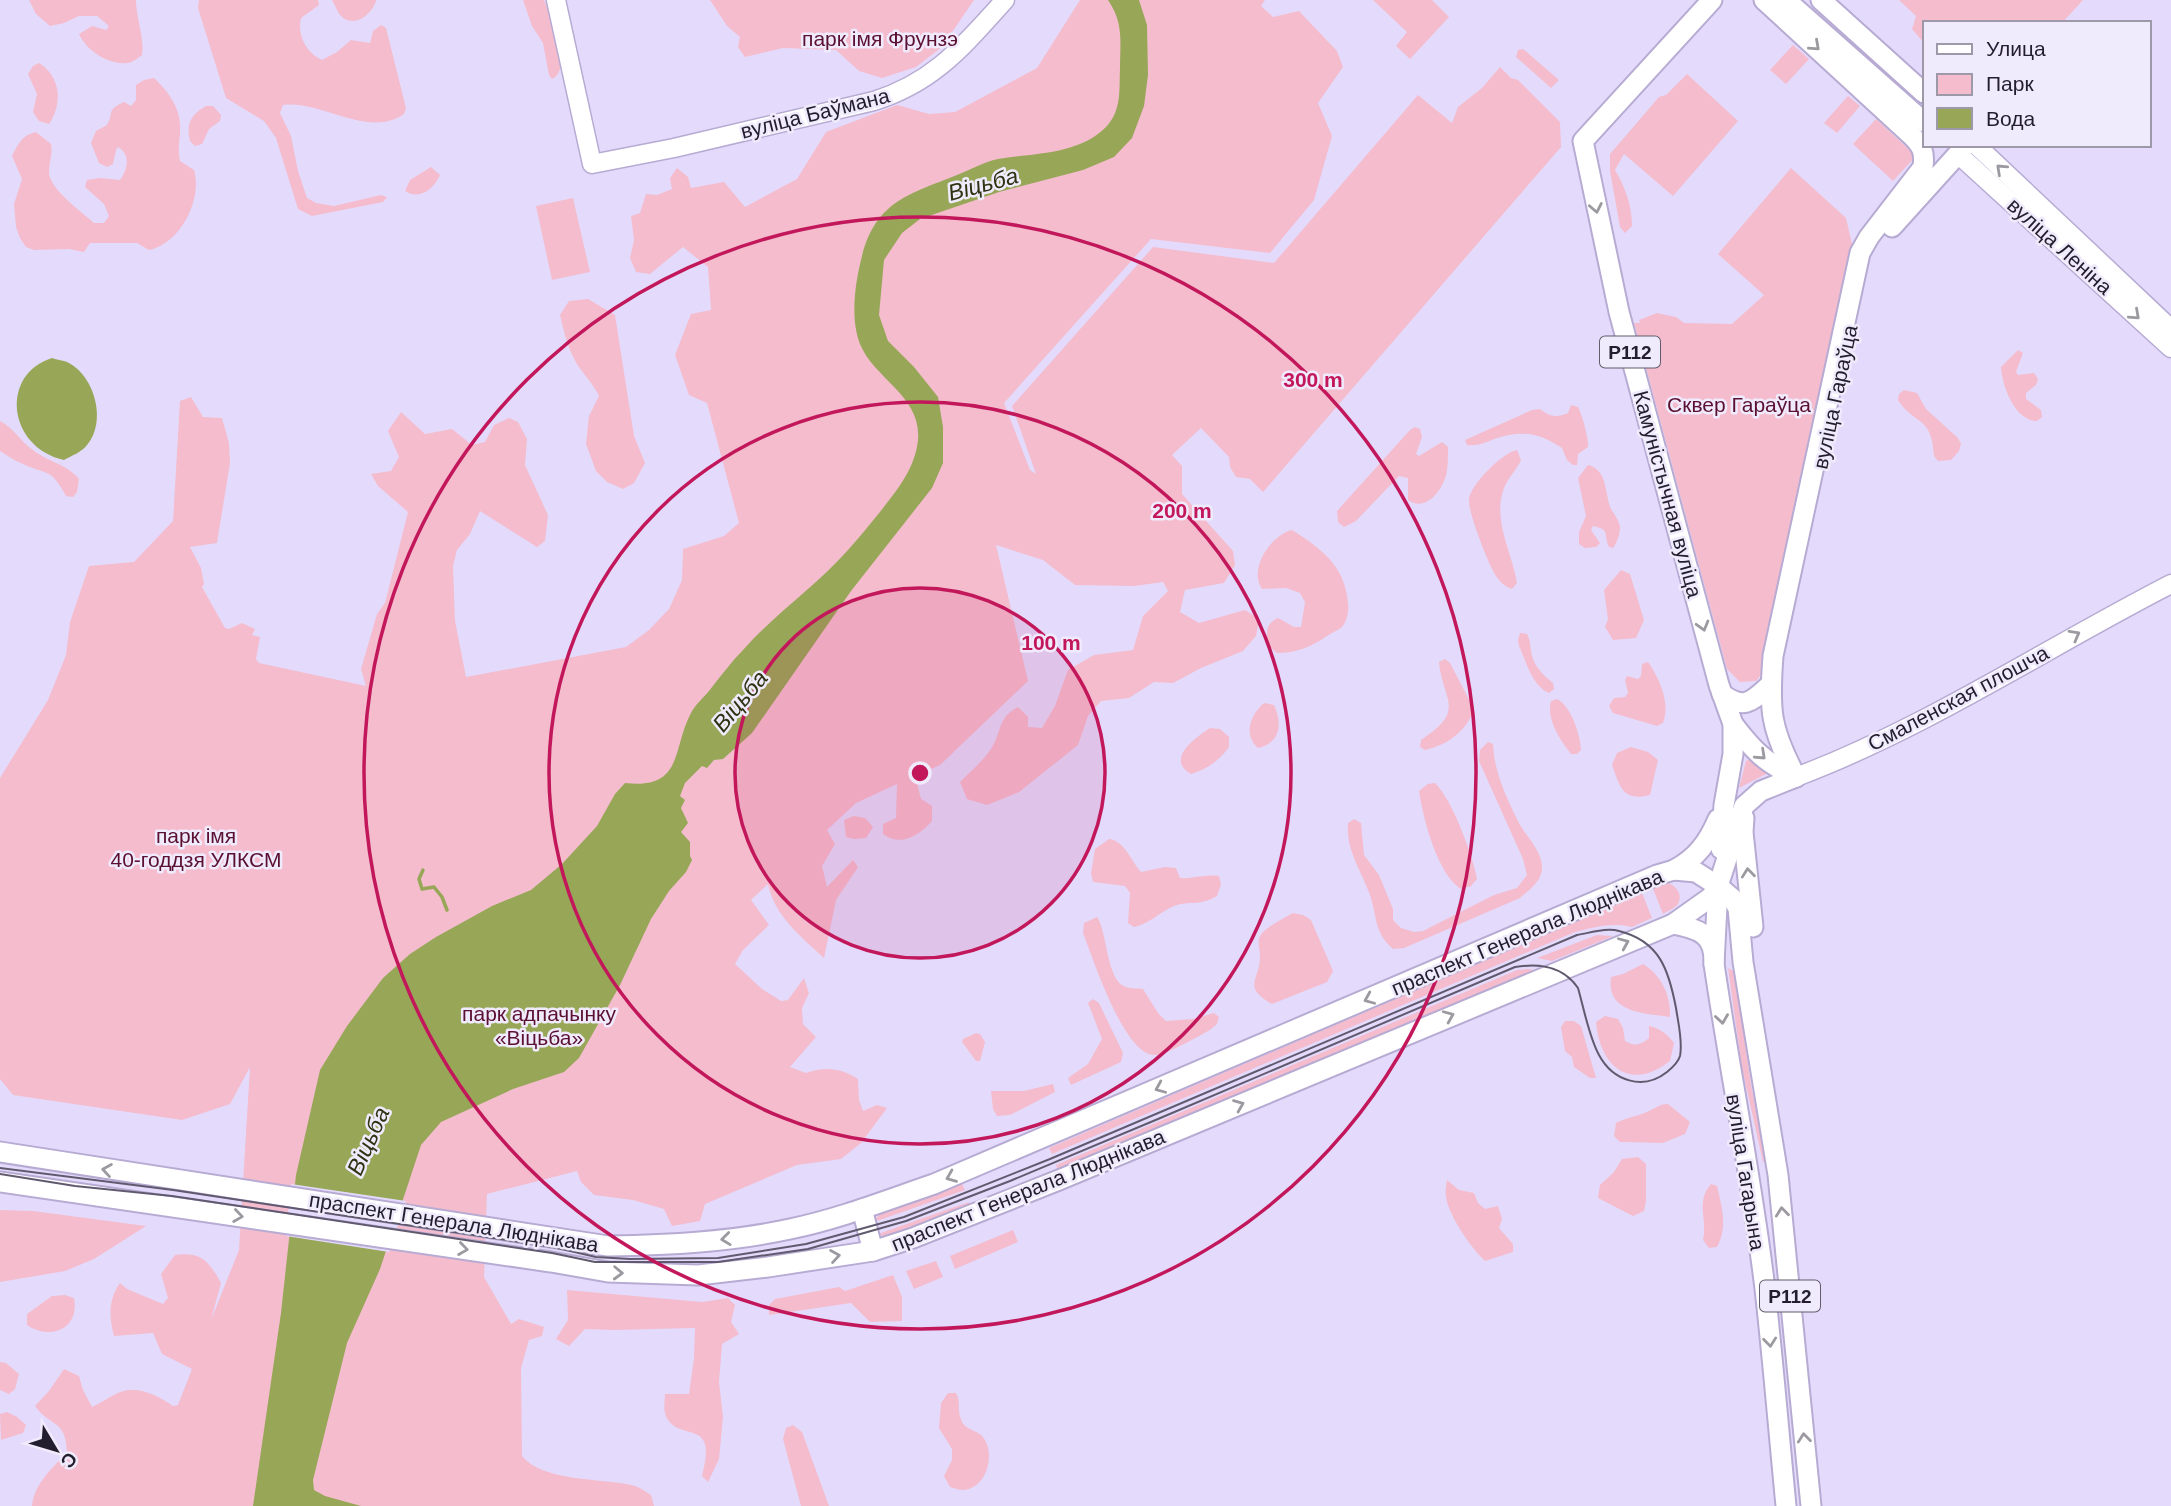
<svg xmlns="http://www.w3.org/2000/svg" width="2171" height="1506" viewBox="0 0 2171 1506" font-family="Arial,sans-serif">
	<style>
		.green { fill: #f4bccd }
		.water { fill: #97a757 }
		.pier { fill: #e4dbfc }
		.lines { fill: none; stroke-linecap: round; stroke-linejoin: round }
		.stream { stroke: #97a757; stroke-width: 3.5 }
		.secondary-casing { stroke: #b7abd3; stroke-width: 21 }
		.primary-casing { stroke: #b7abd3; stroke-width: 23 }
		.secondary { stroke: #fff; stroke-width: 18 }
		.primary { stroke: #fff; stroke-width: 19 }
		.tram { stroke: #615a6f; stroke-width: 2 }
		.oneway { stroke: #9c9aa0 }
		.ring { fill: none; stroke: #c2185b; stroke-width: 3.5 }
		.labels { text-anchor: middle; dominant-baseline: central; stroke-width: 5; stroke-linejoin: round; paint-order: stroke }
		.shield { fill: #f0ebfc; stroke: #605c6b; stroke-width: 2 }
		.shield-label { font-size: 19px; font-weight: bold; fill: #231e2d }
		.park-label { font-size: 21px; fill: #5b1031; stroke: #f0ebfc }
		.street-label { font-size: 21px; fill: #231e2d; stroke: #f0ebfc }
		.water-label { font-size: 23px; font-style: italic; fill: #2e3412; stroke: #f0ebfc }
		.centre { fill: #c2185b; stroke: #f0ebfc; stroke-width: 3.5 }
		.ring-label { font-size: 21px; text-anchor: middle; font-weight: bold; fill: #c2185b; stroke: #f0ebfc; stroke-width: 5; stroke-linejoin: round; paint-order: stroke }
	</style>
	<rect width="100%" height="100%" fill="#e4dbfc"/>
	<!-- green -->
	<g class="green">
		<path d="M29,0H136C136,17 145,41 142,55C138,58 132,63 127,63C108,65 86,50 79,34L92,26L106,30L109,26L97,16H79L64,23L50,26L36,14Z"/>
		<path d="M199,0H318L319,5L301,18C297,35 306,53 322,60L337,52L351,40L370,43L373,31L381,25L386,28L406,108L404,114C367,139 322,100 283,105L280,113L291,136L298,171L307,198L316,203L334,206L381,195L387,197L383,202L312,216L298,209L276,138L264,121L226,98L198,8Z"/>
		<path d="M332,0H376V1C372,13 358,26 345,19C338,16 336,6 332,0Z"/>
		<path d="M523,0H544C551,17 574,69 552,79L549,75L543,43L532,26Z"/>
		<path d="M710,0H974L942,47L916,67L882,78L859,71L836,50L783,48L745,57L738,47L740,37L727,26Z"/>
		<path d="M1080,0H1265L1261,6L1273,17L1299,11L1337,51L1343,67L1318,103L1332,136L1314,200L1270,253L1151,239L1004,403L1030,470L1036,474L1012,406L1153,247L1274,263L1418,95L1452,123L1458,107L1482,88L1500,67L1511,78L1518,80L1560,122L1561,147L1263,492L1250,479L1236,477L1230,467L1229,457L1201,428L1172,455L1182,466V494L1233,551L1235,565L1224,583L1185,590L1180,612L1199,623L1245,610L1259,619L1256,636L1243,651L1201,668L1173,683L1154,682L1129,698L1101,701L1088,716L1078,745L1019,792L987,805L967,799L960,782C970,772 983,761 991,749C1002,732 997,718 1018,707L1028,717V727L1042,728L1055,706L1068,670L1094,655L1133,650L1143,616L1168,591L1163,582L1134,586L1075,585L1043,560L996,545L1028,681L940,765L915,776L921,799L932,806V821C919,836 900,847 883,834V824L896,818L897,784L856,803L827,830L835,844L822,866L827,887L853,860L858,867L836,900L824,958C801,937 774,915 768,884L751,900L769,925L743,950L735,964L762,989L781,1001L788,1000L804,978L809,993L802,1008L803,1024L816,1037L790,1067L806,1073C825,1066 842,1068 858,1079L859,1100L863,1111L877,1105L887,1108L861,1143L841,1159L797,1165L705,1204L700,1221L672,1226L664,1209L633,1200L594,1195L581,1182L577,1171L487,1194L484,1277L511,1324L519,1319L544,1327L542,1336L529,1340L521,1368L522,1456C543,1482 601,1478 631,1485C638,1486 645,1491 651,1495L654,1506H32C34,1484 52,1468 67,1453C66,1419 51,1428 35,1406L49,1391L64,1369L79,1376L83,1390L92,1407C101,1403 109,1397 118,1393C137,1384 158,1396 173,1406L178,1405L192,1369L162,1354L153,1333L114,1336C109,1317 108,1300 120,1283L127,1289L163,1304L168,1298L161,1274L175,1255C201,1251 209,1261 221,1283L211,1320L239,1250L250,1067L230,1104L182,1120L13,1095L0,1079V778L48,700L66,655L70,622L89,566L134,562L173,521L180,401L191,397L203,417L222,418L229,443L230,463L217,543L190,547L201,568L204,584L202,587L225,628L229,629L242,623L255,629L252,635L260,637L256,659L259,663L366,686L361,669L377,614L385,603L408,512L378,486L371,474L391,471L399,457L388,431L401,412L425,434L452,429L472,445L485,442L494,425L509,418L518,422L527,439L525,465L548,515L545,541L537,547L480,511L470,534L457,550L453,566L455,621L466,677L626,647L649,630L669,609L682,580L683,549L724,536L739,523L707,403L689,395L675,355L691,314L711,310L708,267L683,247L650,274L636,272L630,258L634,240L631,216L640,213L646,194L657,195L672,189L670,178L677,168L688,177L691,188L724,182L745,207L797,179L826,132L897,105L929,114L955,112L1037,68Z"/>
		<path d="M1373,0H1432L1449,17L1410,59L1396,46L1407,32Z"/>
		<path d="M1899,0H2083L2062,23H1924V43L1912,29L1916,16Z"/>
		<path d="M1793,45L1809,59L1786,84L1770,70Z"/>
		<path d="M1523,49L1559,80L1551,88L1516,57L1518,50Z"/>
		<path d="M39,63C61,77 63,104 49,124L39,121L33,112L37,94L28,74L33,66Z"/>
		<path d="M1687,74L1738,121L1673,196L1624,154L1615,170C1625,187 1632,205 1632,226L1625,233L1620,227L1610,171V154L1659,97L1666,95Z"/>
		<path d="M154,78C170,93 182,110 180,133C179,144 178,150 180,161L194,170C203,199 180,244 149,250L137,243H90L84,252L69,249L34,250L26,247L20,238L16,227L14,204L22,179L12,156C18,144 22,135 36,132L51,144C53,154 49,162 49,172C49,189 82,212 94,223H104L109,216L104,204L85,187L87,180L100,178L120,180C128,169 131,155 118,147L116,150L113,164L107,167L99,163L91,143L96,131L107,125C115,111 105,111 124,102L131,106L136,100V85L144,80Z"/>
		<path d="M1848,96L1860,106L1837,133L1824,123Z"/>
		<path d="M206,106H213L221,115L220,121L209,129L202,144L195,146L190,141C186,123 191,115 206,106Z"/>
		<path d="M1876,119L1916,156L1893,181L1853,144Z"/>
		<path d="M431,167L440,175C434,188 420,201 405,191L410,180Z"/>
		<path d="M1791,168L1846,218L1853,248L1764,671L1756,681L1740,682L1727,669L1634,323H1640L1639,320L1657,313L1676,317L1684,323L1732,324L1764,295L1718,254Z"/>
		<path d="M573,198L590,272L552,280L536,206Z"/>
		<path d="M588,299L615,315L634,436L645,463L634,483L623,489L607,482L596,471L586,444L589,416L599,396C592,382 584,375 577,364C568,349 564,332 560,315L569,301Z"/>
		<path d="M2018,350L2023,353L2016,372L2018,375L2034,373L2038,379L2036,385L2026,393V399L2041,410L2042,417L2037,421C2015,421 2002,386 2001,367Z"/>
		<path d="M1904,390L1917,393L1926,409L1958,438L1961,444L1959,451L1951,460L1938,461L1934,456C1932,415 1914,425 1898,400L1899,394Z"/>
		<path d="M1571,405L1578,407C1582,414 1589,439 1588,447L1578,454L1577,465H1573L1567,460L1562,448C1538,432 1521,430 1494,439C1485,443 1477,446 1467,445L1465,440L1532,410L1540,409C1550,417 1556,418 1568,413Z"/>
		<path d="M0,421C13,427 21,442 33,450C48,462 67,464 79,479L77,492L73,497L66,496C50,466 47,476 21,463C13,460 7,455 0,451Z"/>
		<path d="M1415,427L1420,429L1422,437L1416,454L1419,456L1442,442L1448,447C1448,455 1448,463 1447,471C1444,489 1426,513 1408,500V478L1399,476L1356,521L1344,527L1338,522L1337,511L1410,430Z"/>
		<path d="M1517,450L1521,460C1517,469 1508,478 1504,488C1492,520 1512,552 1517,583L1512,589C1505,587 1500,582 1496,576C1489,566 1467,510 1469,499C1471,484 1503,452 1517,450Z"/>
		<path d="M1588,465C1607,470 1605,491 1610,507C1613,513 1619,520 1620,527C1620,534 1617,543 1613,548L1609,547C1603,534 1611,530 1593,526L1591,530L1600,543L1596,547L1585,548L1579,544V532L1586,516L1578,478Z"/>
		<path d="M1292,530C1322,549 1345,566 1348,603C1349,612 1347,622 1341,628C1337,631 1331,633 1327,636C1311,647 1296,653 1277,653L1267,645C1267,632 1265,624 1278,618L1294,627H1301L1305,602L1300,593L1286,588L1262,589C1248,569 1271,535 1292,530Z"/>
		<path d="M1621,570L1630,574L1644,620L1636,638L1613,640L1605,627L1608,619L1604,590Z"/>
		<path d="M1520,633L1527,634C1531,641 1530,648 1532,656C1535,667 1544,676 1553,683L1554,689L1549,693C1532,686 1526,661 1519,646L1518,640Z"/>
		<path d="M1445,659L1450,663L1474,709C1466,732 1447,745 1425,750L1420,747L1421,740C1467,710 1443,702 1439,662Z"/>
		<path d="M1648,662C1659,678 1671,703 1663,723L1657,726L1613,713L1609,706L1614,698L1625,697L1628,693L1625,680L1627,676L1638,679L1641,676L1642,664Z"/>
		<path d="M1557,699C1571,706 1580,734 1581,750L1577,754H1571C1560,740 1546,719 1551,701Z"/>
		<path d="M1264,703L1274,705C1283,724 1280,743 1258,748C1243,735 1250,715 1264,703Z"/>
		<path d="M1210,728L1220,729L1229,737V747C1219,761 1207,769 1191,774C1165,759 1195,738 1210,728Z"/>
		<path d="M1488,742L1493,744C1494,771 1506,797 1518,821C1525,836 1543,851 1542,869C1541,882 1529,890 1520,898L1404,948L1393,949C1372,931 1378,913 1368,890C1359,867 1346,849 1348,823L1354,819L1361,823L1364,855L1379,875L1393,909V920L1401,928L1414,932L1423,931L1494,895L1517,888L1527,875L1523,859L1479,761L1480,750Z"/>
		<path d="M1631,747L1648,752L1658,760L1650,795C1623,802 1620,787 1612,765L1617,753Z"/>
		<path d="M1750,759L1755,764L1768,770V773L1739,788L1746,761Z"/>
		<path d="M1435,783C1453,801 1472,854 1477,879L1471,886L1461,889C1437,874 1423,818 1419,791L1428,784Z"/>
		<path d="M854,816L865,818L873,827L866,838L854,839L846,837L844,820Z"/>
		<path d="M1109,839C1125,841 1131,861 1141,872L1165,867L1176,868L1180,878C1193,879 1205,874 1219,876L1221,884L1217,896C1198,907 1190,900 1174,906C1159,912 1150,924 1134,927L1128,923L1130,893L1125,886L1093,882L1091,873L1095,849Z"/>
		<path d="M1665,882C1674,884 1684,893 1678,904C1675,908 1668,911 1663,914L1652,886Z"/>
		<path d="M1642,893L1652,918L1632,927C1613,922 1594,927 1575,932L1052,1154L1049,1148Z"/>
		<path d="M1293,913L1303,915L1311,920L1333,971L1327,982L1272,1004C1241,986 1260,980 1260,957C1260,946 1255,940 1264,931C1272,924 1284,918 1293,913Z"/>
		<path d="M1097,917C1108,933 1106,981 1126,987C1131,989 1138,988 1143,989L1158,1013L1166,1021L1193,1019L1214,1013L1219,1017L1217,1024L1210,1030C1199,1036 1166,1055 1155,1055C1124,1056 1093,958 1083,933L1084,923Z"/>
		<path d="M1597,935L1613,936L1552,961L1537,958Z"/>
		<path d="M1643,964C1661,975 1671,995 1670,1017C1644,1013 1606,1013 1611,977L1623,974Z"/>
		<path d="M1728,968L1735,972L1751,1085L1766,1161L1763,1162L1742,1068Z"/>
		<path d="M1528,969L1535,970L1058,1171L1056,1165L1517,970Z"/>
		<path d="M1093,999L1099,1003L1123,1053L1121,1062L1071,1085L1068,1078L1088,1064L1102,1039L1088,1003Z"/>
		<path d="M1605,1016L1618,1019L1623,1028L1625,1041C1635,1047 1641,1045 1649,1038V1026C1660,1028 1667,1034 1674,1043L1670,1061C1630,1092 1600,1067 1596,1022Z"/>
		<path d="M1565,1021H1574L1581,1026L1596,1078H1590L1574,1067L1572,1057L1565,1051L1561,1027Z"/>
		<path d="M976,1033L980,1034L985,1042L980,1061H976L962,1042L963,1039Z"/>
		<path d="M1053,1084L1055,1092L1010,1115L997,1116L993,1109L991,1091H1024Z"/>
		<path d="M1668,1104L1690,1122L1685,1134L1663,1143L1620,1142L1614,1136L1616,1123C1627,1117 1640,1116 1651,1110C1658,1107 1660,1104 1668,1104Z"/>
		<path d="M1638,1157L1646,1164V1201L1644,1211L1633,1216L1598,1198L1600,1185L1614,1172L1622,1159Z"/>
		<path d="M1447,1180L1459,1190L1474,1193L1478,1203L1485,1209L1498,1206L1502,1219L1499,1228L1513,1244V1252L1485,1261C1471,1248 1449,1216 1446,1197C1445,1192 1446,1186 1447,1180Z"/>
		<path d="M962,1184L965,1190L874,1222L880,1213Z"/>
		<path d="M1711,1184L1717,1186C1722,1208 1728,1227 1717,1247L1709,1248L1703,1240C1708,1220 1695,1202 1711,1184Z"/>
		<path d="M969,1202L971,1208L888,1238L878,1234Z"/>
		<path d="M0,1210L33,1211L146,1226L94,1259L65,1271L0,1282Z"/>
		<path d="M1013,1230L1018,1242L955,1269L950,1256Z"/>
		<path d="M936,1261L943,1277L914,1289L906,1271Z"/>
		<path d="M893,1275L902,1297V1321L870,1322L851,1303L769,1315V1305L775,1299L839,1287L845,1291Z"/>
		<path d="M567,1290L702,1302L728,1298L735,1305L731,1322L739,1334L722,1344L719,1382L723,1417L719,1459L708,1482L702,1476C719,1415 678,1444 666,1416C663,1410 665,1400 665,1394H689L694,1358L695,1328L614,1330L585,1329L569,1346L556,1339L568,1320Z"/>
		<path d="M65,1295L74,1298C80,1329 50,1341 27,1325V1314L52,1296Z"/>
		<path d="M0,1362L6,1363L19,1374L15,1389L9,1394L0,1390Z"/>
		<path d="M948,1393H956C961,1401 957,1410 961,1419C964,1430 975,1429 982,1436C995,1450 989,1481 971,1488C964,1492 957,1489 950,1487L944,1476L952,1460V1449L939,1428L941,1403Z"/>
		<path d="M7,1412L17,1417L26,1425L23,1433L1,1440L0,1414Z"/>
		<path d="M793,1425L802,1432L829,1506H801L783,1439L786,1428Z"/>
	</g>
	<!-- water -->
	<g class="water">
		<path d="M1108,0H1139L1147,25L1148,75L1144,106L1132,138L1114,157L1083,170L999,192L920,219L902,233L884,260L879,315L888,341L914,367L938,397L943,427V463L932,488L851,591L752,733L723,759L714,760L707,768L702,766L685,783L680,796L685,800L681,808L688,823L681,832L690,842V856L692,860L686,872L669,891L651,919L620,985L579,1058L564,1072L513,1089L441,1122L421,1145L380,1269L347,1343L313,1480L314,1490L325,1496L361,1506H253L281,1313L296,1175L320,1070L347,1026L383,978L410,954L436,937L492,906L531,890L562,864L597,826L615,794L625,783C684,790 672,748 691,713C695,705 703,698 709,691C720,677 731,662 744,649C776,613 816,586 848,550C859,538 869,525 880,512C897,490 915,469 918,440C922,396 874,379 860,344C850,318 855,283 862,256C876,201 910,194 957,175C970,170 984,162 998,159C1033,153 1080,155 1107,126C1122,109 1119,89 1120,69C1120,42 1124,23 1108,0Z"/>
		<path d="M52,358C57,360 64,360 69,363C95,377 107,422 87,445C82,452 71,456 64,460C7,447 0,374 52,358Z"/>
	</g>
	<!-- pier -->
	<path class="pier" d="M291,1184L406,1201L389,1252L286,1236Z"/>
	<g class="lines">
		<!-- stream -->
		<path class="stream" d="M423,870L419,879L422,889L434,887L442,897L447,910"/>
		<defs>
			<g id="secondary">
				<path d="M556,0L592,164L674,148L874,101C935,82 964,45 1005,0"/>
				<path d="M1976,145L2171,329"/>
				<path d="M1958,154L2171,348"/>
				<path d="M1796,777C1926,728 2046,648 2171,584"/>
			</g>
			<g id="primary">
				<path d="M1712,0L1583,141L1619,312L1719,685L1733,724V754L1724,805L1721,849"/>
				<path d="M1764,0L1912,136C1922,146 1925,152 1923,167L1869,237L1860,253L1773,656C1769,710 1770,728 1796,777"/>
				<path d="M1786,0L1924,122"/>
				<path d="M1821,0L1924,93"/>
				<path d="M1892,227L1966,145"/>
				<path d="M1722,694C1745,711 1752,701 1771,684"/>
				<path d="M1733,724C1753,750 1765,763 1796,777"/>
				<path d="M1744,818L1743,832L1753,927"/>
				<path d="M1674,870C1697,858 1708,842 1718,819"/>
				<path d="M1673,924C1699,929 1715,934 1714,964C1730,1072 1752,1180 1765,1289C1773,1361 1779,1434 1786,1506"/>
				<path d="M1714,964L1718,886"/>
				<path d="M0,1152L608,1246C670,1245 730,1242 790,1229C839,1219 887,1200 934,1184L1657,875L1674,870L1696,872L1718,886L1732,898L1738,908L1743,962L1778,1175L1811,1506"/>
				<path d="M0,1182L551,1262L608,1272L698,1275L768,1267L873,1251L913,1238L1059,1180L1673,924L1711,897L1718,886L1744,806L1761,791L1796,777"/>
				<path d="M862,1209L873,1251"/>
			</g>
		</defs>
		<!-- secondary casing -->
		<use href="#secondary" class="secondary-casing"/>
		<!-- primary casing -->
		<use href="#primary" class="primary-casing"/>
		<!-- secondary -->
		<use href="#secondary" class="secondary"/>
		<!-- primary -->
		<use href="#primary" class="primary"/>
		<!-- tram -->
		<path class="tram" d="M0,1168L173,1190L553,1247L596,1257L630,1259L718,1258L806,1244L904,1217L1050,1159L1577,935C1590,933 1607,927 1619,931C1660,941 1669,971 1676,1008C1678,1022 1683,1041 1680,1056C1678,1063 1672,1068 1667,1072C1643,1091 1613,1081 1599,1055C1589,1037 1584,1009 1578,988C1563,966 1540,963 1515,967L1158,1119L1010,1181L906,1221L808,1249L718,1262H595L552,1253L172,1196L75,1186L0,1174"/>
	</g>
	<!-- one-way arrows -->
	<defs><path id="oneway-chevron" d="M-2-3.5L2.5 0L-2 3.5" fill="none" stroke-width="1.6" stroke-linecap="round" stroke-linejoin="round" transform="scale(1.75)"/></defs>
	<g class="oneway">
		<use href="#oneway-chevron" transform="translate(1815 46) rotate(42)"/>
		<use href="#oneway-chevron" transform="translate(2001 169) rotate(-137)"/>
		<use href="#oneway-chevron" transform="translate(1596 208) rotate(79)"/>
		<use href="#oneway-chevron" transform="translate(2135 315) rotate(42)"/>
		<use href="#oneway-chevron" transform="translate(1703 626) rotate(74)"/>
		<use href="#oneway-chevron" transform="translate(2075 635) rotate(-29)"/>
		<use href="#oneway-chevron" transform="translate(1761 755) rotate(43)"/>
		<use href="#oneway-chevron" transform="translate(1748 873) rotate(-96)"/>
		<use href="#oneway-chevron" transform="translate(1624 943) rotate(-23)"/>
		<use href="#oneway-chevron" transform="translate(1369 999) rotate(157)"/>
		<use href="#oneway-chevron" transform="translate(1449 1016) rotate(-23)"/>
		<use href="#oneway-chevron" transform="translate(1722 1019) rotate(82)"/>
		<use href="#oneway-chevron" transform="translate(1160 1088) rotate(157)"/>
		<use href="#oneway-chevron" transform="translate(1239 1105) rotate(-22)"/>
		<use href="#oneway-chevron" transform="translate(107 1170) rotate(-171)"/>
		<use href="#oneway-chevron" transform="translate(951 1177) rotate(158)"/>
		<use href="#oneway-chevron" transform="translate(1782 1212) rotate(-96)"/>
		<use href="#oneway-chevron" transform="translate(238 1216) rotate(8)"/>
		<use href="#oneway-chevron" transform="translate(726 1239) rotate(173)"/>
		<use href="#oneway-chevron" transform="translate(463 1249) rotate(8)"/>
		<use href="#oneway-chevron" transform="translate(835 1256) rotate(-9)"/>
		<use href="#oneway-chevron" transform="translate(618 1273) rotate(2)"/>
		<use href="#oneway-chevron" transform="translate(1770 1342) rotate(84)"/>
		<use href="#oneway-chevron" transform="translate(1804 1438) rotate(-96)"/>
	</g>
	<!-- distance rings -->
	<circle cx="920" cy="773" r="185" fill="#c2185b" fill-opacity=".12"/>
	<g class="ring">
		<circle cx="920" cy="773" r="185"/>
		<circle cx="920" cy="773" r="371"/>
		<circle cx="920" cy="773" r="556"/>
	</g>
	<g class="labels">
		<!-- shield labels -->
		<g class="shield">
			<rect x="1600" y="336.5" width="60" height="31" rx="5"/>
			<rect x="1760" y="1280.5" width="60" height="31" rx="5"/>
		</g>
		<g class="shield-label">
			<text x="1630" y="352">Р112</text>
			<text x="1790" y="1296">Р112</text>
		</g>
		<!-- park labels -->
		<g class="park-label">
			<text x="880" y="38">парк імя Фрунзэ</text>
			<text x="1739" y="404">Сквер Гараўца</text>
			<text x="196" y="835">парк імя<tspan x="196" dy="24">40-годдзя УЛКСМ</tspan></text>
			<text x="539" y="1013">парк адпачынку<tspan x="539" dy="24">«Віцьба»</tspan></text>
		</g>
		<!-- street labels -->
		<g class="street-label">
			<text transform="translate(815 113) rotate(-14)">вуліца Баўмана</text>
			<text transform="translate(2060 246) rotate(42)">вуліца Леніна</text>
			<text transform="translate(1835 397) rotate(-78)">вуліца Гараўца</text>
			<text transform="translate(1668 494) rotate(75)">Камуністычная вуліца</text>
			<text transform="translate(1958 698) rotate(-28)">Смаленская плошча</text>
			<text transform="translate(1527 932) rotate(-23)">праспект Генерала Люднікава</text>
			<text transform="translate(1746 1172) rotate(81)">вуліца Гагарына</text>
			<text transform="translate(1028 1190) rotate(-22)">праспект Генерала Люднікава</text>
			<text transform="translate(454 1222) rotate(9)">праспект Генерала Люднікава</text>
		</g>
		<!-- water labels -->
		<g class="water-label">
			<text transform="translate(983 184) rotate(-15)">Віцьба</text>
			<text transform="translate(740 701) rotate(-50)">Віцьба</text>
			<text transform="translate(368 1141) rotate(-66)">Віцьба</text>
		</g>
	</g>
	<circle cx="920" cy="773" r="10" class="centre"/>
	<g class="ring-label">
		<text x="1313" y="387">300 m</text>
		<text x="1182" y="518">200 m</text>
		<text x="1051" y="650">100 m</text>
	</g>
	<!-- legend -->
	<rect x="1923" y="21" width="228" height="126" fill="#f0ebfc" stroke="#9e99a9" stroke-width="2"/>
	<rect x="1937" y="44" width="35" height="10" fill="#ffffff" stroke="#9e99a9" stroke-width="2"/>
	<text x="1986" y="56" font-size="21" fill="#231e2d">Улица</text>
	<rect x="1937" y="74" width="35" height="21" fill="#f4bccd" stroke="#9e99a9" stroke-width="2"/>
	<text x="1986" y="91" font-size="21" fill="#231e2d">Парк</text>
	<rect x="1937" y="108" width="35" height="21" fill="#97a757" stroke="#9e99a9" stroke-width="2"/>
	<text x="1986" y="126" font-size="21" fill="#231e2d">Вода</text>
	<!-- north arrow -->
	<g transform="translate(56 1450) rotate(128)" stroke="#f0ebfc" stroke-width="5" paint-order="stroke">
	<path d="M0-5L12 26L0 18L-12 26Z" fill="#231e2d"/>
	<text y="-10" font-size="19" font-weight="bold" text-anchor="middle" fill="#231e2d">С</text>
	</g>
</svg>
